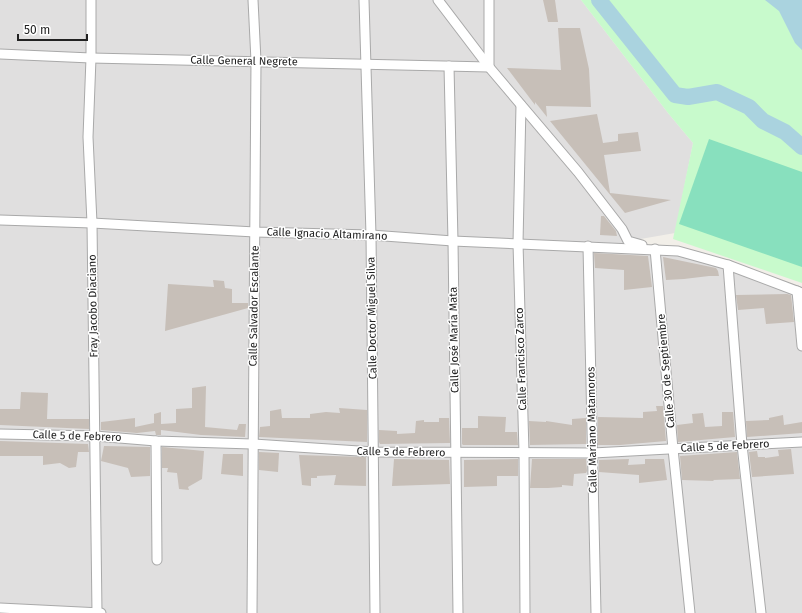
<svg xmlns="http://www.w3.org/2000/svg" width="802" height="613" viewBox="0 0 802 613" font-family="'Fira Sans',sans-serif">
	<style>
		.residential { fill: #e0dfdf }
		.park { fill: #c8facc }
		.pitch { fill: #88e0be }
		.water { fill: #aad3df }
		.lines { fill: none; stroke-linecap: round; stroke-linejoin: round }
		.river { stroke: #aad3df; stroke-width: 16 }
		.building { fill: #c7bfb8 }
		.minor-casing { stroke: #a9a9a9; stroke-width: 11 }
		.minor { stroke: #fff; stroke-width: 9 }
		.labels { text-anchor: middle; dominant-baseline: central; stroke-width: 3; stroke-linejoin: round; paint-order: stroke }
		.street-label { font-size: 11px; fill: #222; stroke: #fff }
	</style>
	<rect width="100%" height="100%" fill="#f2efe9"/>
	<!-- residential -->
	<path class="residential" d="M0,0H581L668,113L693,143L675,233L629,241L678,251L802,293V613H0Z"/>
	<!-- park -->
	<path class="park" d="M581,0H802V283L673,239L693,143L668,113Z"/>
	<!-- pitch -->
	<path class="pitch" d="M709,139L802,172V267L679,224Z"/>
	<!-- water -->
	<path class="water" d="M765,0H802V50L795,43L779,11Z"/>
	<g class="lines">
		<!-- river -->
		<path class="river" d="M599,0L675,95L688,97L717,92L749,107L763,121L785,132L802,147"/>
	</g>
	<!-- building -->
	<g class="building">
		<path d="M543,0H555L558,22H548Z"/>
		<path d="M558,28H580L589,69L591,107L546,106L547,117L535,102V105L507,68L561,70Z"/>
		<path d="M597,114L603,143L618,141V134L638,132L641,151L604,155L610,193L671,200L625,213L550,121Z"/>
		<path d="M601,216H604L616,231L617,236L600,235Z"/>
		<path d="M594,253L648,256L652,287L624,290V270L595,268Z"/>
		<path d="M663,257L716,268L718,271L719,276H709L684,279L666,280Z"/>
		<path d="M213,280L224,281L225,288L232,289V303H248V308L165,331L168,284L214,287Z"/>
		<path d="M787,294L791,295L794,322L766,324L764,308L738,310L736,295Z"/>
		<path d="M206,386L205,427L237,430L239,424H246L245,437L201,435L161,430V435H156L155,431L137,433L101,430V422L135,418V427L154,423V414L161,412V424L176,423V409L192,408V388Z"/>
		<path d="M21,392L48,393L47,419H89V429L0,425V409H20Z"/>
		<path d="M656,406H663L666,441L620,445H598V417L643,418V412L657,411Z"/>
		<path d="M339,408L367,410V442L259,437L260,427L270,426V411L281,409L282,418H310V414L326,412L340,413Z"/>
		<path d="M722,412H733L735,437L678,442L677,425L693,423L692,414L703,413L705,427L722,426Z"/>
		<path d="M783,415L784,425L802,422V433L747,437L746,421L769,420V418Z"/>
		<path d="M478,416L506,417L505,432H517L518,445H463L462,444V428H478Z"/>
		<path d="M439,418H449L450,443L380,444L379,442V430L397,431V434L415,433L416,421L424,420V422H439Z"/>
		<path d="M586,418V444L530,445L529,421L546,422V421L572,425V419Z"/>
		<path d="M0,441L88,444L89,452H78L76,467L69,468L60,463L43,465V456H0Z"/>
		<path d="M104,446L150,447V476L131,477L128,468L101,461Z"/>
		<path d="M162,447L204,451L202,479L188,487L189,490L179,489L177,473L167,472L168,468H162Z"/>
		<path d="M791,449L794,474L752,477L749,452L757,451L758,457H765V458L779,456L778,450Z"/>
		<path d="M259,452L279,453L278,472L259,470Z"/>
		<path d="M737,452L740,479L713,480L714,481L682,480L680,456Z"/>
		<path d="M223,454H243V476L221,474Z"/>
		<path d="M299,455L366,457V486L334,485L336,475L317,476V478H311V486L302,485Z"/>
		<path d="M394,459L449,460L450,484L392,486Z"/>
		<path d="M518,459V476H497V486L464,487V460Z"/>
		<path d="M532,459H586L587,471L586,473L574,474L573,486L562,485V487L548,488H530Z"/>
		<path d="M629,459L628,465L645,464V459H664L667,480L639,483V475L599,472V460Z"/>
	</g>
	<g class="lines">
		<defs>
			<g id="minor">
				<path d="M91,0V58L88,137L92,223L97,613"/>
				<path d="M364,0L371,235L375,613"/>
				<path d="M438,0L489,67L578,172L622,229L628,241L642,245"/>
				<path d="M0,54L91,58L489,67V0"/>
				<path d="M449,66L453,241L458,613"/>
				<path d="M521,105L518,243L524,452L525,613"/>
				<path d="M0,220L92,223L255,232L371,235L453,241L678,251L728,265L802,293"/>
				<path d="M588,246L596,613"/>
				<path d="M655,249L673,449L690,613"/>
				<path d="M728,265L742,445L761,613"/>
				<path d="M797,291L802,346"/>
				<path d="M0,434L95,436L156,441L252,444L374,452L593,453L802,442"/>
				<path d="M156,441L157,560"/>
				<path d="M0,608L101,613"/>
				<path d="M252,613L256,61L253,0"/>
			</g>
		</defs>
		<!-- minor casing -->
		<use href="#minor" class="minor-casing"/>
		<!-- minor -->
		<use href="#minor" class="minor"/>
	</g>
	<g class="labels">
		<!-- street labels -->
		<g class="street-label">
			<text transform="translate(244 61) rotate(1)">Calle General Negrete</text>
			<text transform="translate(327 234) rotate(2)">Calle Ignacio Altamirano</text>
			<text transform="translate(93 306) rotate(-91)">Fray Jacobo Diaciano</text>
			<text transform="translate(254 306) rotate(-89)">Calle Salvador Escalante</text>
			<text transform="translate(372 318) rotate(-91)">Calle Doctor Miguel Silva</text>
			<text transform="translate(454 340) rotate(-91)">Calle José María Mata</text>
			<text transform="translate(521 359) rotate(-92)">Calle Francisco Zarco</text>
			<text transform="translate(666 371) rotate(-95)">Calle 30 de Septiembre</text>
			<text transform="translate(592 430) rotate(-91)">Calle Mariano Matamoros</text>
			<text transform="translate(77 436) rotate(2)">Calle 5 de Febrero</text>
			<text transform="translate(725 446) rotate(-3)">Calle 5 de Febrero</text>
			<text transform="translate(401 452) rotate(1)">Calle 5 de Febrero</text>
		</g>
	</g>
	<!-- scale -->
	<path d="M18 34v6h69v-6" fill="none" stroke="#222222" stroke-width="2"/>
	<text x="24" y="34" font-size="12" fill="#222222" stroke="#ffffff" stroke-width="3" paint-order="stroke">50 m</text>
</svg>
